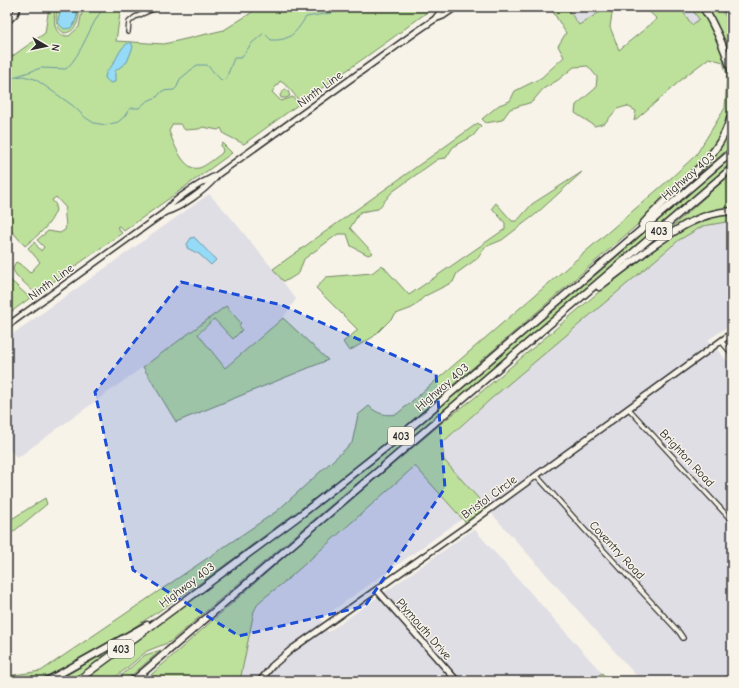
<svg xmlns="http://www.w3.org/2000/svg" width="739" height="688" viewBox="0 0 739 688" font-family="'Comic Neue',sans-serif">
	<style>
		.built { fill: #e0dee5 }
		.green { fill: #bde19b; stroke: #748663 }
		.water { fill: #95dbf7; stroke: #6b95a5 }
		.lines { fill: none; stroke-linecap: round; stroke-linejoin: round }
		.stream { stroke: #6b95a5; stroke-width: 1 }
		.street-casing { stroke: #2b2b2b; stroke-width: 6 }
		.secondary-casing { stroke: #2b2b2b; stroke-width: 8 }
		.primary-casing { stroke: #2b2b2b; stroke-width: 8 }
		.highway-casing { stroke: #2b2b2b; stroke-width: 9 }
		.street { stroke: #f7f3e8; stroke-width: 3.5 }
		.secondary { stroke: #f7f3e8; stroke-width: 5 }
		.primary { stroke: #f7f3e8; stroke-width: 5.5 }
		.highway { stroke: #f7f3e8; stroke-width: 6 }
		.marked { fill: #1d4ed8; fill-opacity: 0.2; stroke: #1d4ed8; stroke-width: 3; stroke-dasharray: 8 5; stroke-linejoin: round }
		.labels { text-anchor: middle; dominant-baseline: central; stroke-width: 3; stroke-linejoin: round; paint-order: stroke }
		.shield { fill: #f7f3e8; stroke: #686764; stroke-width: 1 }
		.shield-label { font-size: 11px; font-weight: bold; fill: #2b2b2b }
		.street-label { font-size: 12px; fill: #2b2b2b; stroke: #f7f3e8 }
	</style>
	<rect width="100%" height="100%" fill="#f7f3e8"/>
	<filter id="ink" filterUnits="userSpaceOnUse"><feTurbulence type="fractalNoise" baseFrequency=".025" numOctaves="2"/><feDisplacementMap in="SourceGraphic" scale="8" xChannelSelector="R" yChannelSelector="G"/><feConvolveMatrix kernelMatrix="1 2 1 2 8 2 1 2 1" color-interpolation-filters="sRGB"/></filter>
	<g filter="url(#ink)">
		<!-- built -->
		<g class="built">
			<path d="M566,7H608L579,25Z"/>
			<path d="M680,7H690L699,19L692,25Z"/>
			<path d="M209,194L228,214L273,269L296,299L283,318L225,368L198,334L214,319L233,339L241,323L226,307L17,458L7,446V338Z"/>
			<path d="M732,221V324L708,340L732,366V681H641L444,460L442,444L492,398L679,240L703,226Z"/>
			<path d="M415,466L462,519L321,619L328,632L474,529L602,673L590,681H240L254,611L259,602L288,579Z"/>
		</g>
		<!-- green -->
		<g class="green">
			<path d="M49,7H55C54,20 52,36 69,36L79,27L83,7H121L116,41L164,44L224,30L251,13L257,7H428L430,10L391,39L301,103C294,95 289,86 280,81L272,92L281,101L293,97L299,104L244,144L224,134L221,128L218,130L203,127L199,129L185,130L180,124H173L169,131C173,142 184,172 199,168C206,166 215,158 221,154L223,151L221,145L222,143L232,153L124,231L119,226L117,227L122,233L36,294L16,275L13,270L14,265L16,262L20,264L30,273L40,262L28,248L34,242L41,251L44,247L37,240L48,231L60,233L65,230C67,223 64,217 65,210L66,208L56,197L52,200L56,205L55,207L56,210C50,226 39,234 25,246L9,228L7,229V60L45,33Z"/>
			<path d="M57,7H62V10L59,13L73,26L77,16L78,7H80C79,18 78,32 64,33C54,26 56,18 57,7Z"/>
			<path d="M550,7H566L579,25L608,7H613L610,27L619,50L657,19L644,7H680L692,25L699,19L690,7H704L732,74V110L717,144L699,165L636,226L407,425L348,474L206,579L159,611L119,637L65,667L39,680L35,681H7V676L41,671L277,511L352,443L358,415L369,406C377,414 386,416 397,414L671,178L696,155L725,108L727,75L723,62L709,58L688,74L634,121L636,111L627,106L617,109L605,123L595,126L575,113L576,105L596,88L597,77L588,66L574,67L558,80L543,89L532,102L510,109L502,120L486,123L482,119L499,105L510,101L515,91L541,78L564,57L558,46L566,33Z"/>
			<path d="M709,7H717L732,23V57Z"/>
			<path d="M285,89L288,91L290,96L286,98H281L280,95Z"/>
			<path d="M478,123L481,126L473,136L453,147L446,158L438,159L392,192L378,209L360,212L350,228L373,253L368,255L351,246L347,234H338L304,259L299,273L288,280L283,281L273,269Z"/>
			<path d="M732,126V145L673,198L714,156L727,137Z"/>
			<path d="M732,156V164L383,463L350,489L170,642L147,651L111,681H82L379,458L598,273Z"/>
			<path d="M582,172L536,214L502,240L485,247L478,258L457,273L453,282L425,296L412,308L396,314L373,337L349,351L343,342L358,330L316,288L326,277L372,273L382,265L409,295L505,229V223L492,208L496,203L512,221H517L532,204Z"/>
			<path d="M732,173V207C702,211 679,223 656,241Z"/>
			<path d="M724,214H732V221L703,226L679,240L492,398L442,443L444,460L487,508L466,523L415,466L288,579L259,602L254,611L240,681H144L299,544L444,421L473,399L607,285L662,244L691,225L708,218Z"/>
			<path d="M7,277L30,298L7,315Z"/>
			<path d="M226,306L241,323L239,325L242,330L233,339L214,319L198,334L225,368L283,318L328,360L176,422L143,367Z"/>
			<path d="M45,498L47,504L7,537V522Z"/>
			<path d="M123,642L124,643L72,681H56Z"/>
			<path d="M161,650L125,681H115L145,655Z"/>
			<path d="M602,673L609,681H590Z"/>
		</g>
		<!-- water -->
		<g class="water">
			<path d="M62,7H78C77,15 77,22 71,28L64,29L59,24C56,16 62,13 62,7Z"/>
			<path d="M131,42L133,47L127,62L115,71V82L110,83L105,78C106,69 109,70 113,64C118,56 121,45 131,42Z"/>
			<path d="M194,237L216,260L211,265L199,254L187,248V244L191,238Z"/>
		</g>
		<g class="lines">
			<!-- stream -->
			<g class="stream">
				<path d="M17,76L41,68L66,69C83,53 89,26 104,7"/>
				<path d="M7,82L10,78L23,76L35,79L72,105L86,118L94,123L106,125L118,122L124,117L130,108H139L147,101L157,97L162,91L174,90L177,87L180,79L197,65H207L221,80L226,79L234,58H241L252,43L264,33L271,40C291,41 296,32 306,17L355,9L356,7"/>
			</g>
			<defs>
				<g id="street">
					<path d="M128,32L129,22L135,17L158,7"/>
					<path d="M721,341L732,354"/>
					<path d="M628,408L732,521"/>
					<path d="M536,475L584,529L679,632L683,638"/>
				</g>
				<g id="secondary">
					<path d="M435,19L440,12L446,7"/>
					<path d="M7,22L15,14L18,7"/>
					<path d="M165,212C173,199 202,182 217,175L416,32L435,19L443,16L456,7"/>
					<path d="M7,326L165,212C182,207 204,191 216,177"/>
					<path d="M377,590L457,681"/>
					<path d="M260,681L272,666L292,649L464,528L732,333"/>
				</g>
				<path id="primary" d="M724,7L732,15"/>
				<g id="highway">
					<path d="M703,7C716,27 725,49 732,72"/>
					<path d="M642,225C655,210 670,196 684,183C707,160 724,145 732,112"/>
					<path d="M599,287C615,275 631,263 646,251C674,231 697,213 732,211"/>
					<path d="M47,681L147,625"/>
					<path d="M77,681L303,513L403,434L732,152"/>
					<path d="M133,681L732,168"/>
				</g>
			</defs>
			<!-- street casing -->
			<use href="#street" class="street-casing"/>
			<!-- secondary casing -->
			<use href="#secondary" class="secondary-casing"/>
			<!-- primary casing -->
			<use href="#primary" class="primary-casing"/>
			<!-- highway casing -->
			<use href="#highway" class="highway-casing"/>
			<!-- street -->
			<use href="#street" class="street"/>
			<!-- secondary -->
			<use href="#secondary" class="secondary"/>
			<!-- primary -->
			<use href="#primary" class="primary"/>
			<!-- highway -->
			<use href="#highway" class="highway"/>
		</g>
	</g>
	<!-- marked area -->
	<path class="marked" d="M181,282L282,305L436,374L445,488L365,606L239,636L133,570L95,392Z"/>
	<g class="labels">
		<!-- shield labels -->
		<g class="shield">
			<rect x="646" y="222" width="26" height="18" rx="3"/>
			<rect x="388" y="427" width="26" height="18" rx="3"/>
			<rect x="108" y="640" width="26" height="18" rx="3"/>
		</g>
		<g class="shield-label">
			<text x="659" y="231">403</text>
			<text x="401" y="436">403</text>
			<text x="121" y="649">403</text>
		</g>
		<!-- street labels -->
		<g class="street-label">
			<text transform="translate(320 89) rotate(-36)">Ninth Line</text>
			<text transform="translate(688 176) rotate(-41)">Highway 403</text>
			<text transform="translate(51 282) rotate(-36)">Ninth Line</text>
			<text transform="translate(442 387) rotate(-41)">Highway 403</text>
			<text transform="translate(687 458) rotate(47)">Brighton Road</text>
			<text transform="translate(489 497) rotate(-36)">Bristol Circle</text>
			<text transform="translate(617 550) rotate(47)">Coventry Road</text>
			<text transform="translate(187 585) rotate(-37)">Highway 403</text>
			<text transform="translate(424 629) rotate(49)">Plymouth Drive</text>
		</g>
	</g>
	<!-- margin -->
	<rect width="739" height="688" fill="none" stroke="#f7f3e8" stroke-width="24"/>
	<rect x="12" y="12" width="715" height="664" fill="none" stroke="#2b2b2b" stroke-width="1.5" filter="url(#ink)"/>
	<!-- north arrow -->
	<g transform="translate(46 46) rotate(99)" stroke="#f7f3e8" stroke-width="3" paint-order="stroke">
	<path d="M0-3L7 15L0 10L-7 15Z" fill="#2b2b2b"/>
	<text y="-6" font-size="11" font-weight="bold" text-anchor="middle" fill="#2b2b2b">N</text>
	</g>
</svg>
